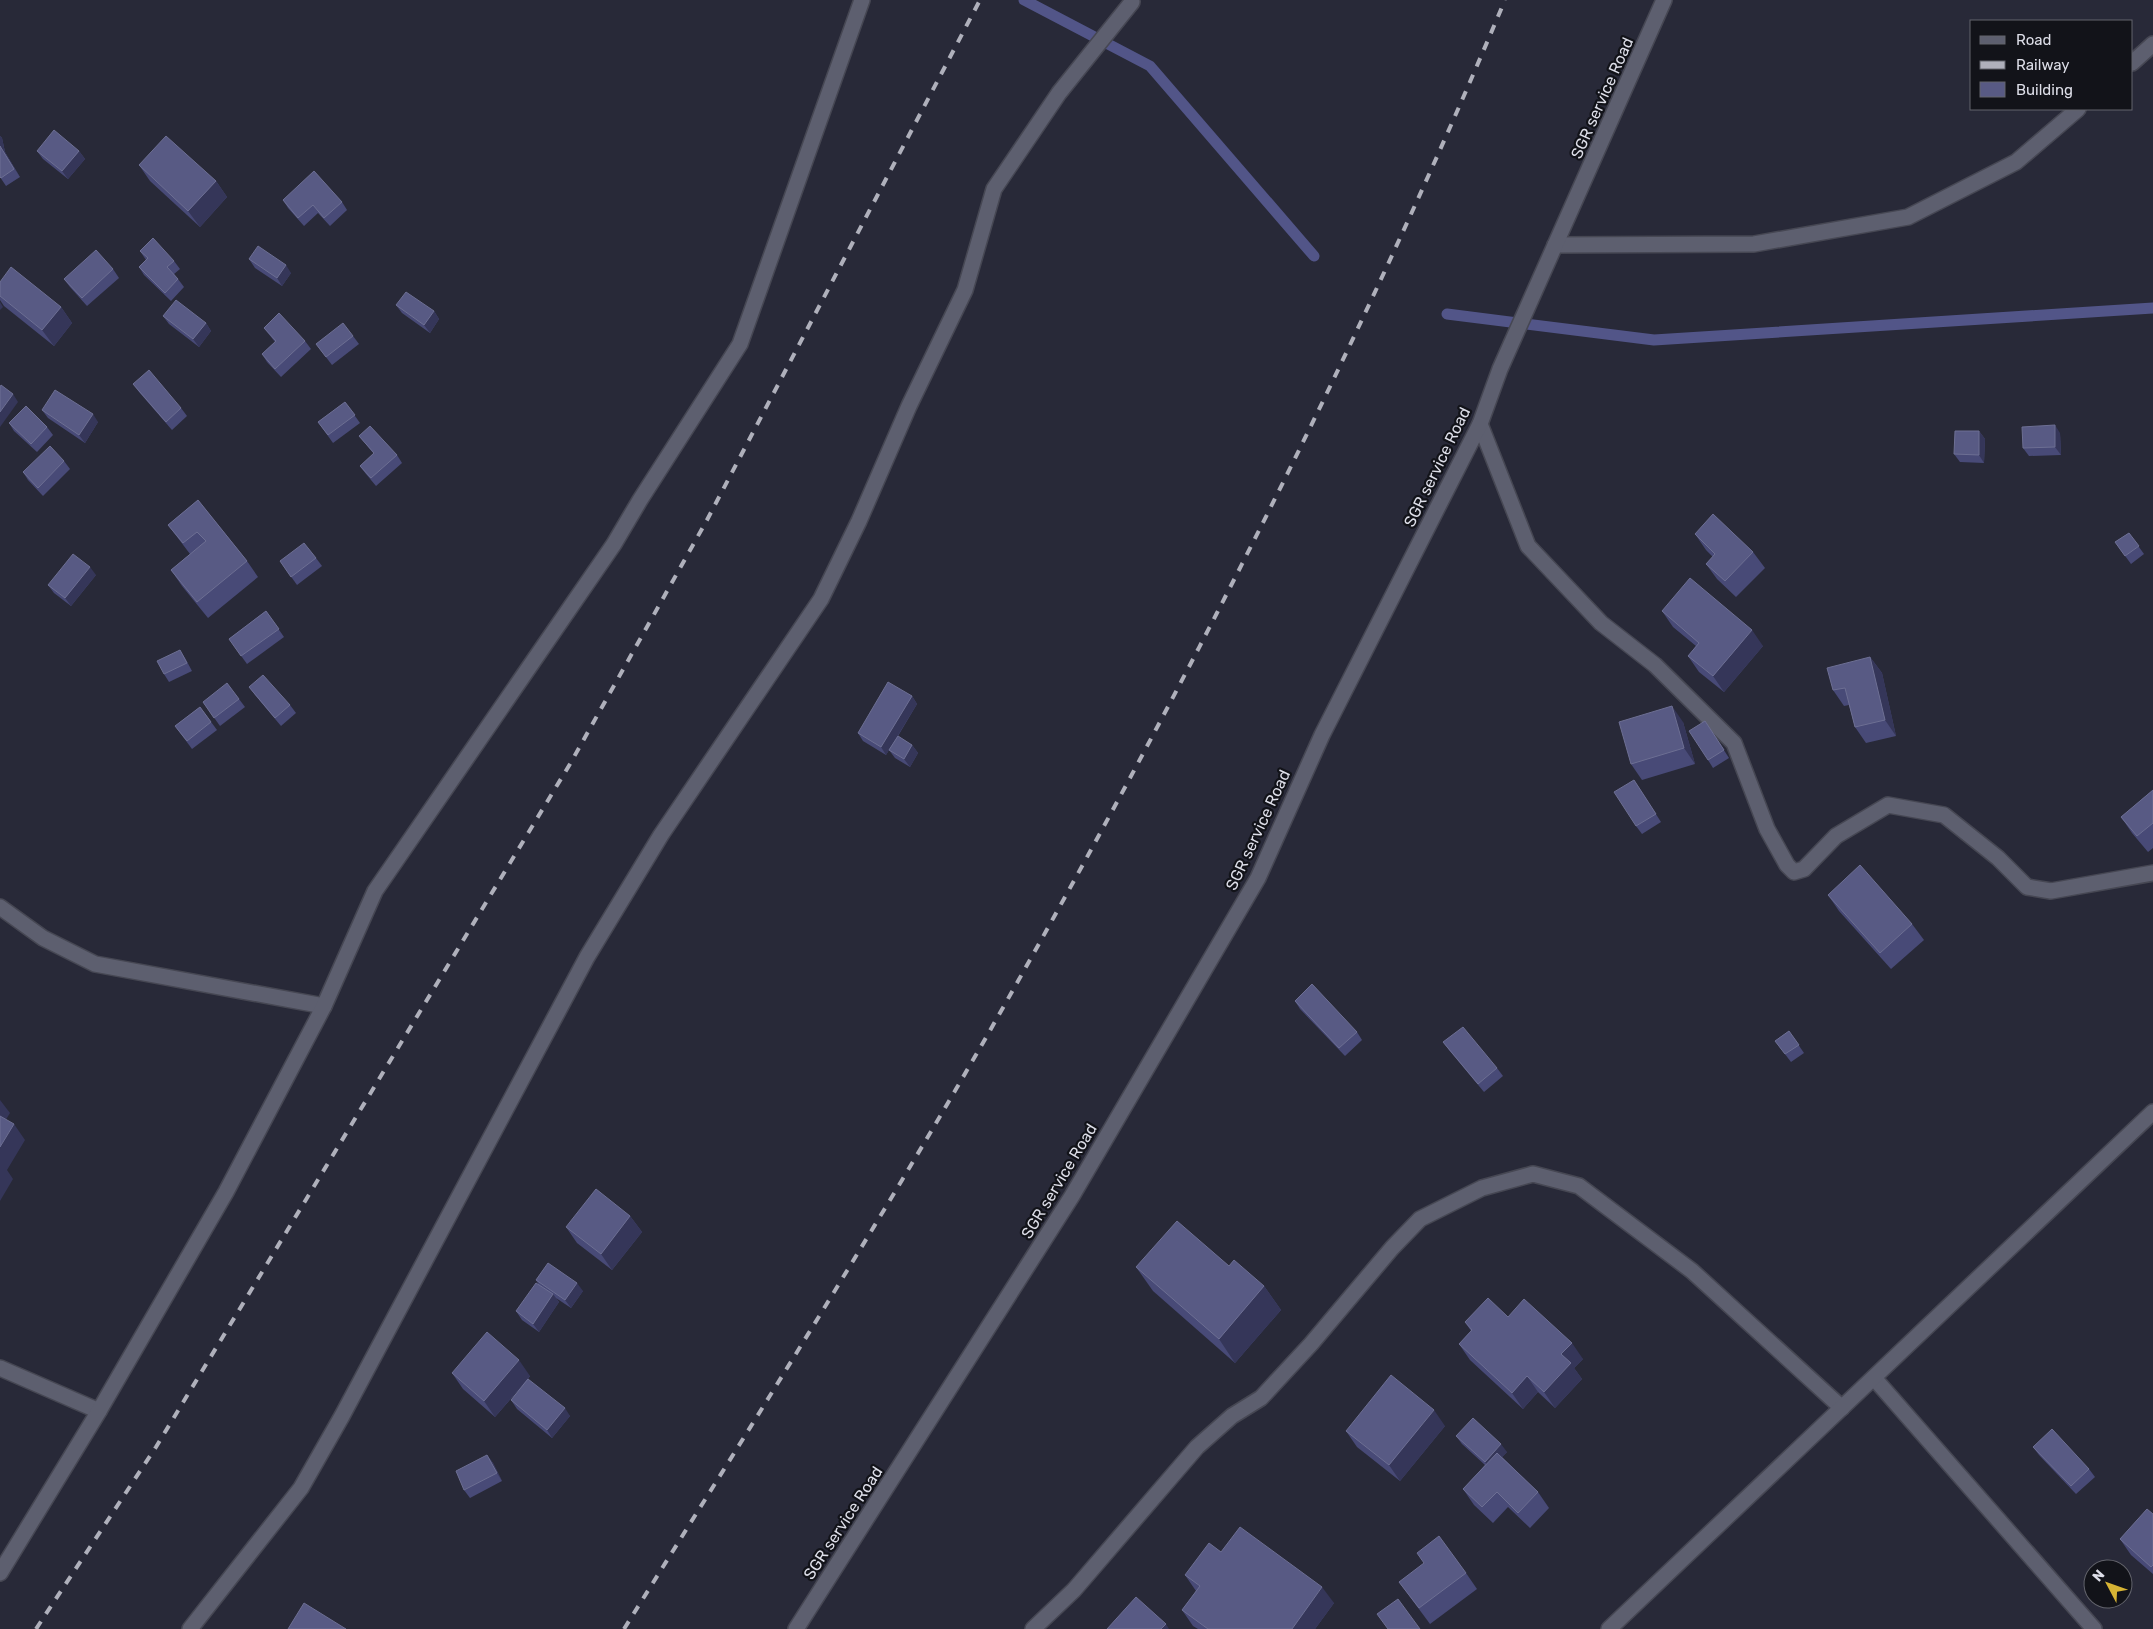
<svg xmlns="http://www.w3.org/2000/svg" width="2153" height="1629" viewBox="0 0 2153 1629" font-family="Rubik,sans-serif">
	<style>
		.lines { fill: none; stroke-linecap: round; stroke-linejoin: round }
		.stream { stroke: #525588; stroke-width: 11 }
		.street-casing { stroke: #464753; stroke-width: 18 }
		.street { stroke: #5d5f6f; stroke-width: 15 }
		.rail { stroke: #afb0bb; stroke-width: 4; stroke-dasharray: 9 9; stroke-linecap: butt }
		.wall { fill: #484a77 }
		.shaded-wall { fill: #353659 }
		.building { fill: #585a84; stroke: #6d6f93 }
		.labels { text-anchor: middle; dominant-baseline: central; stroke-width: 4.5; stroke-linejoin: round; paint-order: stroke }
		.street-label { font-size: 16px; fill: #dddee8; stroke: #121319 }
	</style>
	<rect width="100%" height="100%" fill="#282938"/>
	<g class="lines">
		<!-- stream -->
		<g class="stream">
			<path d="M1024,0L1150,66L1314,256"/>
			<path d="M1447,314L1654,340L2153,308"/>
		</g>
		<defs>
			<g id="street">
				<path d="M2132,63L2153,44"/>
				<path d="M1555,245L1754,244L1908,217L2016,162L2078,109"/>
				<path d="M1480,424L1528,546L1601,623L1655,665L1734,743L1767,829L1787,865L1794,872L1804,869L1836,836L1888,805L1944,815L1998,858L2027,887L2051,891L2153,873"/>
				<path d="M0,907L43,938L95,964L324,1006"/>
				<path d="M0,1368L99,1411"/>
				<path d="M1874,1378L2094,1629"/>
				<path d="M0,1573L99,1411L226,1192L324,1006L375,891L614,544L640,500L740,344L862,0"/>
				<path d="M190,1629L301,1488L342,1416L587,957L661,835L821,599L859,521L909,406L965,290L994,189L1059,93L1132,2"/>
				<path d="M796,1629L1072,1196L1258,878L1322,735L1480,424L1500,369L1664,0"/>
				<path d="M1033,1629L1074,1590L1197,1447L1232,1416L1261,1398L1311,1344L1392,1248L1420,1219L1482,1188L1533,1174L1579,1186L1692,1271L1842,1408"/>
				<path d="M1609,1629L2153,1112"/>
			</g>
		</defs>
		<!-- street casing -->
		<use href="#street" class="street-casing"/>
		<!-- street -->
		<use href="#street" class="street"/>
		<!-- rail -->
		<g class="rail">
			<path d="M36,1629L156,1447L570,764L707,520L980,0"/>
			<path d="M624,1629C746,1434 869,1240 984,1041C1176,705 1355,356 1505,0"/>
		</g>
	</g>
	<!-- wall -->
	<g class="wall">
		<path d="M0,136L2,138L5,152L20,177L6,186L0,177Z"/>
		<path d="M37,151H79L85,159L68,179L43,159Z"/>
		<path d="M139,165L216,181L227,197L200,227L150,181Z"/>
		<path d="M283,200L342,202L347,210L330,226L318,213L304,226L288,208Z"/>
		<path d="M140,251L174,261L180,269L174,274L178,279L184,287L171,301L144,275L139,267L146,260Z"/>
		<path d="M249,259L291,273L282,286L255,268Z"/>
		<path d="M113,269L119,278L87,306L70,287L64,279Z"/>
		<path d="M0,282L61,307L72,323L54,346L4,306L0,300Z"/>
		<path d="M396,305L434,311L439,319L430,333L402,313Z"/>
		<path d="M163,316L206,323L211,331L199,347L169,324Z"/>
		<path d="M264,328L305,341L311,349L281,377L267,362L262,354L275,342Z"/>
		<path d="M353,336L359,344L332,365L316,344Z"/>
		<path d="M133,384L181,408L187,416L172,430L139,392Z"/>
		<path d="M345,402L360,423L333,443L318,422Z"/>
		<path d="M42,410L98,422L85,443L48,418Z"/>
		<path d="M9,423L47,427L53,435L37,452L14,431Z"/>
		<path d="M1979,431L1985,439L1984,463L1960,462L1954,454Z"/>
		<path d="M2060,433L2061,455L2029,456L2023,448Z"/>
		<path d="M359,436L397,455L402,463L376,486L366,474L360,466L374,454Z"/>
		<path d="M64,461L70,469L43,496L28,480L23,472Z"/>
		<path d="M198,500L247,561L258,577L208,618L182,586L171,570L190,554L168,525Z"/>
		<path d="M2129,533L2144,554L2131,564L2115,542Z"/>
		<path d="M1695,534L1753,552L1765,568L1736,597L1717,579L1706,564L1713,557L1706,550Z"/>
		<path d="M316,558L322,566L297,585L280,561Z"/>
		<path d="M96,575L71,606L54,593L48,585Z"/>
		<path d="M266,611L284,637L247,664L229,639Z"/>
		<path d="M1662,611L1763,646L1724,692L1699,672L1688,656L1696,646L1673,627Z"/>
		<path d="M180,650L185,658L192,671L169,682L164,674Z"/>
		<path d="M1870,657L1882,673L1896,736L1866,743L1855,727L1849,705L1844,706L1833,690Z"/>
		<path d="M249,687L290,705L296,713L281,726L255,695Z"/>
		<path d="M912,696L917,704L898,736L912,745L918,753L910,767L895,758L889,750L886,755L863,741L858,733Z"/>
		<path d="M239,699L245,707L220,726L203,702Z"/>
		<path d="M200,707L217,730L192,749L175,726Z"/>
		<path d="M1705,721L1729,758L1713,768L1708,760Z"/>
		<path d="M1683,722L1695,764L1642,780L1631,764Z"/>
		<path d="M1634,780L1661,822L1642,834L1636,826Z"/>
		<path d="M2153,790V848L2148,852L2132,833L2121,817Z"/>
		<path d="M1828,895L1912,924L1924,940L1891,969L1839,911Z"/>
		<path d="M1295,1001L1357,1032L1362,1040L1345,1056L1300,1009Z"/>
		<path d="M1789,1031L1804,1053L1791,1062L1775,1041Z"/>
		<path d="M1443,1042L1497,1068L1503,1076L1484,1092L1449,1050Z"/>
		<path d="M630,1216L642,1232L612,1270L577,1243L566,1227Z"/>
		<path d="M1229,1266L1264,1286L1281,1310L1235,1363L1153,1291L1136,1267Z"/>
		<path d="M536,1280L583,1291L571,1308L556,1298L559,1302L539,1332L522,1320L516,1311L539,1285Z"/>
		<path d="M1508,1317L1583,1359L1574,1368L1582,1379L1555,1408L1538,1392L1523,1409L1470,1360L1459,1344L1471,1331L1465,1322Z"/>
		<path d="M452,1373L530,1376L528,1379L570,1416L552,1438L517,1409L511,1400L527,1380L495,1417L463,1389Z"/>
		<path d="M1445,1426L1400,1481L1357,1447L1346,1431Z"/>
		<path d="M1456,1436L1507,1452L1502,1457L1538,1492L1549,1508L1530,1528L1508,1507L1493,1523L1474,1505L1463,1489L1485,1465L1462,1444Z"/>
		<path d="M2033,1447L2089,1469L2095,1477L2076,1494L2039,1455Z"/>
		<path d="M487,1455L493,1463L502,1481L470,1498L464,1490Z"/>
		<path d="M2153,1514V1574L2131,1555L2120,1539Z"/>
		<path d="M1221,1552L1334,1603L1315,1629H1198L1193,1626L1182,1610L1196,1591L1185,1575Z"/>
		<path d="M1466,1573L1477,1589L1430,1624L1399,1582Z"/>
	</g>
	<!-- shaded-wall -->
	<g class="shaded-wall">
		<path d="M0,136L2,138L5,152L20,177L0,146Z"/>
		<path d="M79,151L85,159L68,179L62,171Z"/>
		<path d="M216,181L227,197L200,227L188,211Z"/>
		<path d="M286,265L291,273L282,286L277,278Z"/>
		<path d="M0,302L3,307L0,310Z"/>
		<path d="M61,307L72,323L54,346L42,330Z"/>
		<path d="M434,311L439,319L430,333L424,325Z"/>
		<path d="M206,323L211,331L199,347L193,339Z"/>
		<path d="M13,394L18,402L0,427V412Z"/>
		<path d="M93,414L98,422L85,443L79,435Z"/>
		<path d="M2055,425L2060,433L2061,455L2055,447Z"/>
		<path d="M1979,431L1985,439L1984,463L1979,455Z"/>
		<path d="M90,567L96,575L71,606L65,598Z"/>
		<path d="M1752,630L1763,646L1724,692L1713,676Z"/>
		<path d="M1870,657L1882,673L1896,736L1885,720Z"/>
		<path d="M912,696L917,704L886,755L881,747Z"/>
		<path d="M1672,706L1683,722L1695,764L1684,748Z"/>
		<path d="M912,745L918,753L910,767L904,759Z"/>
		<path d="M0,1100L10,1113L2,1126L0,1123Z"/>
		<path d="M14,1124L25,1140L7,1170L13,1179L0,1201V1147Z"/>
		<path d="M630,1216L642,1232L612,1270L601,1254Z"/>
		<path d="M577,1283L583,1291L571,1308L565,1300Z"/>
		<path d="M1264,1286L1281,1310L1235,1363L1219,1339Z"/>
		<path d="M553,1294L559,1302L539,1332L533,1324Z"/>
		<path d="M1572,1343L1583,1359L1574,1368L1582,1379L1555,1408L1544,1392L1561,1354Z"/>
		<path d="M519,1360L530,1376L495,1417L484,1401Z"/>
		<path d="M1527,1376L1538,1392L1523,1409L1512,1393Z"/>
		<path d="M565,1408L570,1416L552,1438L547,1430Z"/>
		<path d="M1434,1410L1445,1426L1400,1481L1389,1465Z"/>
		<path d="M1501,1444L1507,1452L1490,1470L1485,1462Z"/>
		<path d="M487,1455L493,1463L502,1481L497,1473Z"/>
		<path d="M1322,1587L1334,1603L1315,1629H1292Z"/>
		<path d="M1166,1624L1169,1629H1161Z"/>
	</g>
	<!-- building -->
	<g class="building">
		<path d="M54,130L79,151L62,171L37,151Z"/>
		<path d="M166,136L216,181L188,211L139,165Z"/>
		<path d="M0,146L14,169L1,178L0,177Z"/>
		<path d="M314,171L342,202L324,218L313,205L298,218L283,200Z"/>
		<path d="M153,238L174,261L167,267L178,279L165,293L139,267L148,258L140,251Z"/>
		<path d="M258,246L286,265L277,278L249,259Z"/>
		<path d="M96,250L113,269L82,298L64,279Z"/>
		<path d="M11,267L61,307L42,330L0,296V282Z"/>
		<path d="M406,292L434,311L424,325L396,305Z"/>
		<path d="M176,300L206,323L193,339L163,316Z"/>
		<path d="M279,313L305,341L275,369L262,354L276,341L264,328Z"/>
		<path d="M343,323L353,336L326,357L316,344Z"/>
		<path d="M149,370L181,408L166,422L133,384Z"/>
		<path d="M1,385L13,394L0,412V387Z"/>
		<path d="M55,390L93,414L79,435L42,410Z"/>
		<path d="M345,402L355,415L328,435L318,422Z"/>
		<path d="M26,406L47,427L31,444L9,423Z"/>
		<path d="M2055,425V447L2023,448L2022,427Z"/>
		<path d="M370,426L397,455L371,478L360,466L374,453L359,436Z"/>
		<path d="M1955,431H1979V455L1954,454Z"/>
		<path d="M50,446L64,461L38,488L23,472Z"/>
		<path d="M198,500L247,561L197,602L171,570L206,541L197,532L183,543L168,525Z"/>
		<path d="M1713,514L1753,552L1725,581L1706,564L1715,554L1695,534Z"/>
		<path d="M2129,533L2139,546L2125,556L2115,542Z"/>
		<path d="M304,543L316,558L291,577L280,561Z"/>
		<path d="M73,554L90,567L65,598L48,585Z"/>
		<path d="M1690,578L1752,630L1713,676L1688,656L1699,643L1662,611Z"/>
		<path d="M266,611L279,629L241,656L229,639Z"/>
		<path d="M180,650L187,663L164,674L157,661Z"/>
		<path d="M1870,657L1885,720L1855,727L1845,688L1833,690L1827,668Z"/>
		<path d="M263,675L290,705L275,718L249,687Z"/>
		<path d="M888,682L912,696L881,747L858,733Z"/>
		<path d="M227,683L239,699L214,718L203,702Z"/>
		<path d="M1672,706L1684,748L1631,764L1619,722Z"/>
		<path d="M200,707L211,722L187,741L175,726Z"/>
		<path d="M1705,721L1724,750L1708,760L1689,731Z"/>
		<path d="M898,736L912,745L904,759L889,750Z"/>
		<path d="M1634,780L1656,814L1636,826L1614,792Z"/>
		<path d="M2153,790V823L2137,836L2121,817Z"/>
		<path d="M1860,865L1912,924L1880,953L1828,895Z"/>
		<path d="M1312,984L1357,1032L1339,1048L1295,1001Z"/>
		<path d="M1463,1027L1497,1068L1478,1084L1443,1042Z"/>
		<path d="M1789,1031L1799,1045L1785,1054L1775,1041Z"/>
		<path d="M0,1116L14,1124L0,1147Z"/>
		<path d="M596,1189L630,1216L601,1254L566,1227Z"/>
		<path d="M1177,1221L1229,1266L1234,1260L1264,1286L1219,1339L1136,1267Z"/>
		<path d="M548,1263L577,1283L565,1300L536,1280Z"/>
		<path d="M536,1283L553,1294L533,1324L516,1311Z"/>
		<path d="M1488,1298L1508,1317L1524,1299L1572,1343L1561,1354L1571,1363L1544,1392L1527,1376L1512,1393L1459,1344L1472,1330L1465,1322Z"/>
		<path d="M487,1332L519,1360L484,1401L452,1373Z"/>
		<path d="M1391,1375L1434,1410L1389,1465L1346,1431Z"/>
		<path d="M528,1379L565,1408L547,1430L511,1400Z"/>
		<path d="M1473,1418L1501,1444L1485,1462L1456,1436Z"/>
		<path d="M2052,1429L2089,1469L2071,1486L2033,1447Z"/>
		<path d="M1497,1453L1538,1492L1518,1513L1497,1492L1482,1507L1463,1489Z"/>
		<path d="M487,1455L497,1473L464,1490L456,1471Z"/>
		<path d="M2147,1509L2153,1514V1565L2151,1567L2120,1539Z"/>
		<path d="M1240,1527L1322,1587L1292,1629H1208L1182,1610L1200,1586L1185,1575L1209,1543L1221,1552Z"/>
		<path d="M1439,1536L1466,1573L1419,1608L1399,1582L1424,1563L1417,1553Z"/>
		<path d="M1136,1597L1166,1624L1161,1629H1107Z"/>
		<path d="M1398,1599L1420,1629H1388L1377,1614Z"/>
		<path d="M304,1603L346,1629H288Z"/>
	</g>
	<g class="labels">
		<!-- street labels -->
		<g class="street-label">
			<text transform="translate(1602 98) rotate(-66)">SGR service Road</text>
			<text transform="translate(1437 467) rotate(-64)">SGR service Road</text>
			<text transform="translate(1258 830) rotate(-65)">SGR service Road</text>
			<text transform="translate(1059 1181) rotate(-59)">SGR service Road</text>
			<text transform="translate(843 1523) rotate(-57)">SGR service Road</text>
		</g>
	</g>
	<!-- legend -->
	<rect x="1970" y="20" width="162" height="90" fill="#121319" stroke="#63646c"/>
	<rect x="1980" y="36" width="25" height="8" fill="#5d5f6f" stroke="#63646c"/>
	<text x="2016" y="45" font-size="15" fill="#dddee8">Road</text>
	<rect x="1980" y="61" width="25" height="8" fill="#afb0bb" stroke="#63646c"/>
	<text x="2016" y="70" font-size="15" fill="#dddee8">Railway</text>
	<rect x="1980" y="82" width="25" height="15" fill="#585a84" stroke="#63646c"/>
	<text x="2016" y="95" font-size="15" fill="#dddee8">Building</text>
	<!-- north arrow -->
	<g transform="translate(2108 1584) rotate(311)"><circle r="24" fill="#121319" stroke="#63646c"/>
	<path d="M0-4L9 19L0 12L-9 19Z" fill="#d7b434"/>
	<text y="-8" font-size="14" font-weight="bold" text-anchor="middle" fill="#dddee8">N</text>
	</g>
</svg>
